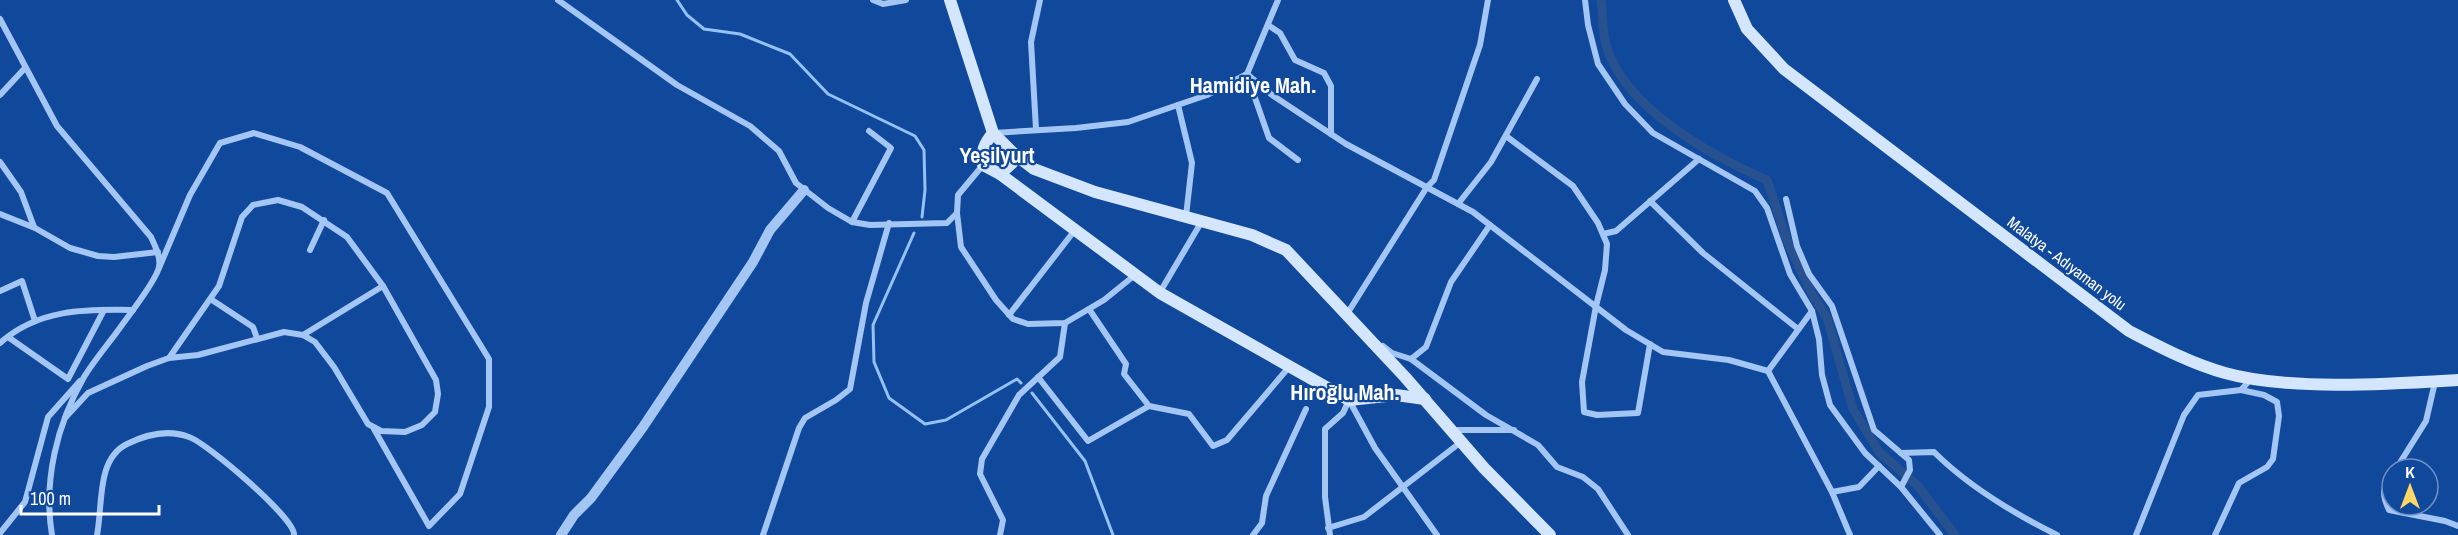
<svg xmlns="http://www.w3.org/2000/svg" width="2458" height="535" viewBox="0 0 2458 535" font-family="'Archivo Narrow',sans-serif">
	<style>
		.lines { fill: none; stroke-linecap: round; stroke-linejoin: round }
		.stream { stroke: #95c1f8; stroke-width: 3 }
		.canal { stroke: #27518f; stroke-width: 9 }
		.minor { stroke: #a3c6f5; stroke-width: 6 }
		.tertiary { stroke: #a3c6f5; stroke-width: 10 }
		.secondary { stroke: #d4e5fe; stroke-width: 12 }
		.labels { text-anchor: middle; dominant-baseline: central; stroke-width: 4.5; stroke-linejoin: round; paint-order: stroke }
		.street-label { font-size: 16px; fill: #fff; stroke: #10499c }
		.district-label { font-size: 22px; font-weight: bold; fill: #fff; stroke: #10499c }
	</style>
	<rect width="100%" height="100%" fill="#10499c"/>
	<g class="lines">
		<!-- stream -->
		<g class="stream">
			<path d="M677,0L687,15L704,29L740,34L790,54L828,94L915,136L924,150L925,190L922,217"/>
			<path d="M914,233L873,325L874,362L889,398L925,424L946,420L1017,379L1021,383"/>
			<path d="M1032,393L1085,461L1113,535"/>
		</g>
		<!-- canal -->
		<path class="canal" d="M1601,0C1603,15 1602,31 1606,45C1624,108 1712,156 1767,180L1788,243L1812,294L1827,318L1853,409L1879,452L1918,486L1955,535"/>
		<!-- minor -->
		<g class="minor">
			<path d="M558,0L677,85L750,126L779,151L796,183L828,208L852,222L870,225L947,223L957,213L958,195L983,165"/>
			<path d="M873,0L883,4L906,0"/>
			<path d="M1585,0L1588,25L1598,64L1625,104L1653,133L1755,191L1767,208L1790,274L1812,311L1819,339L1822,375L1830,405L1865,453L1901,487L1940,535"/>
			<path d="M0,19L57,126L151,237C155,246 161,257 159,267C157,279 130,314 122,325C110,342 95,359 84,377C57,424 43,481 52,535"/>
			<path d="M1268,25L1280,33L1295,60L1324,73L1331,86V134"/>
			<path d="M1247,74L1272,95L1346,144L1473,212L1626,330L1663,352L1729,360L1768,371L1832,492L1850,535"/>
			<path d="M1247,75L1269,138L1298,160"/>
			<path d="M0,95L25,68"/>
			<path d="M1178,105L1192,163L1186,216"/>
			<path d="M1036,129L1031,42L1040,0"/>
			<path d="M993,133L1076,128L1128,122L1207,95L1247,74L1278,0"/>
			<path d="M1506,136L1573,186L1598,223L1607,244L1605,270L1596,306L1582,382L1584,412L1597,415L1638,413L1650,344"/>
			<path d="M0,162L21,192L34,227"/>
			<path d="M1786,199L1797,246L1809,274L1832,306L1874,430L1909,460L1910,470L1901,487"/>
			<path d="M1650,201L1703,253L1798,329"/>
			<path d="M1458,204L1491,162L1537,79"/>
			<path d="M957,213L961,247L996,300L1013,319L1028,324L1065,323L1104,300L1135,275"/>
			<path d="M0,214L35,228L70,248L98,256L114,257L158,252"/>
			<path d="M852,222L891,148L869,131"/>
			<path d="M1603,234L1616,231L1699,159"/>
			<path d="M310,250L324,220"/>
			<path d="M159,268L190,195L220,143L254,133L300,147L387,193L489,359V407L460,494L429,526L374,429"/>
			<path d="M0,291L22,281L35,321"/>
			<path d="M1160,292L1202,221"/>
			<path d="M212,300L253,327L257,338"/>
			<path d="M1089,309L1126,364L1124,374L1149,406L1189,414L1213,446L1227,440L1289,367"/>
			<path d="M1347,314L1427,187L1434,180L1480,45L1488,0"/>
			<path d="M1009,315L1075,230"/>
			<path d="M303,335L383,286"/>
			<path d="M8,337L68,379L104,310"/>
			<path d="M0,343C38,309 85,309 133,310"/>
			<path d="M1383,346L1392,353L1411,359L1426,347L1451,282L1490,225"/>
			<path d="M1411,359L1486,415L1538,445L1557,467L1583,477L1598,489L1628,535"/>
			<path d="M1768,371L1812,311"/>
			<path d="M1038,377L1088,441L1149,406"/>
			<path d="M65,418L88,393L147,366L169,358L198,355L284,332L303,335L315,342L334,367L368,424L381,431L405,432L422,425L435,412L438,394L436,380L383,286L347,237L302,207L278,200L253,205L242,217L219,286L169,358"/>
			<path d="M1452,430H1514"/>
			<path d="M1901,453L1934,452C1969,487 2013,513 2057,535"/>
			<path d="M2396,469L2426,421L2435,382"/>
			<path d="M2392,475C2382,488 2382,495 2389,510L2445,521L2458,526"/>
			<path d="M1832,492L1859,487L1879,466"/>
			<path d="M1328,528L1364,517L1461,442"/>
			<path d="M0,533L25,502L48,417L80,381"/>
			<path d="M97,535C103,506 96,459 127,444C147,434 168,429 189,437C207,443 296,519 294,535"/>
			<path d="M763,535L799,428L805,418L836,400L850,389L866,303L889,223"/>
			<path d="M1000,535L1003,520L980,474L982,459L1019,395L1060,357L1065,323"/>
			<path d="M1253,535L1262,523L1266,496L1306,409"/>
			<path d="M1330,535L1325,497V429L1343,413L1349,400L1375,448L1437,535"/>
			<path d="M2136,535L2184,415L2198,395L2241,390L2250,380"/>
			<path d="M2215,535L2239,483L2267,467L2273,459L2279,416L2277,402L2264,395L2241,390"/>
		</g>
		<!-- tertiary -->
		<path class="tertiary" d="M561,535L574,515L591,498L643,427L753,262L770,230L804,190"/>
		<!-- secondary -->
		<g class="secondary">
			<path d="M950,0L993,133L1013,153L1034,169L1095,192L1252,235L1286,250L1405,377L1484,468L1550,535"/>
			<path d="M1734,0L1747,29L1784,69L2129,331C2160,347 2192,364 2225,373C2289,391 2391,384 2458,380"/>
			<path d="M993,133C984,144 981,151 983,165L1000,174L1012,163L1013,153"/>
			<path d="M1000,174L1160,293L1349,400L1396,395L1425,399"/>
		</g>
	</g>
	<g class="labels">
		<!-- street labels -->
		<g class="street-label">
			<text transform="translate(2067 263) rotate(37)">Malatya - Adıyaman yolu</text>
		</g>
		<!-- district labels -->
		<g class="district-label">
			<text x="1253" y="85">Hamidiye Mah.</text>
			<text x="997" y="155">Yeşilyurt</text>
			<text x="1345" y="392">Hıroğlu Mah.</text>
		</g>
	</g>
	<!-- north arrow -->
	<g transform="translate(2410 487)"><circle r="28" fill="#10499c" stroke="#7092c4" stroke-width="1.5"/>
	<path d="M0-4.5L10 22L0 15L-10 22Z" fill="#ffd767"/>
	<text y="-9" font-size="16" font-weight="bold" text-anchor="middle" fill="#ffffff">K</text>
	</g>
	<!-- scale -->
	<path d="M21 505v9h138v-9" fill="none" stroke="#ffffff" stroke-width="3"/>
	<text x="30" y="505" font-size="18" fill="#ffffff" stroke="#10499c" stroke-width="4.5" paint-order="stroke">100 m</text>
</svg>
